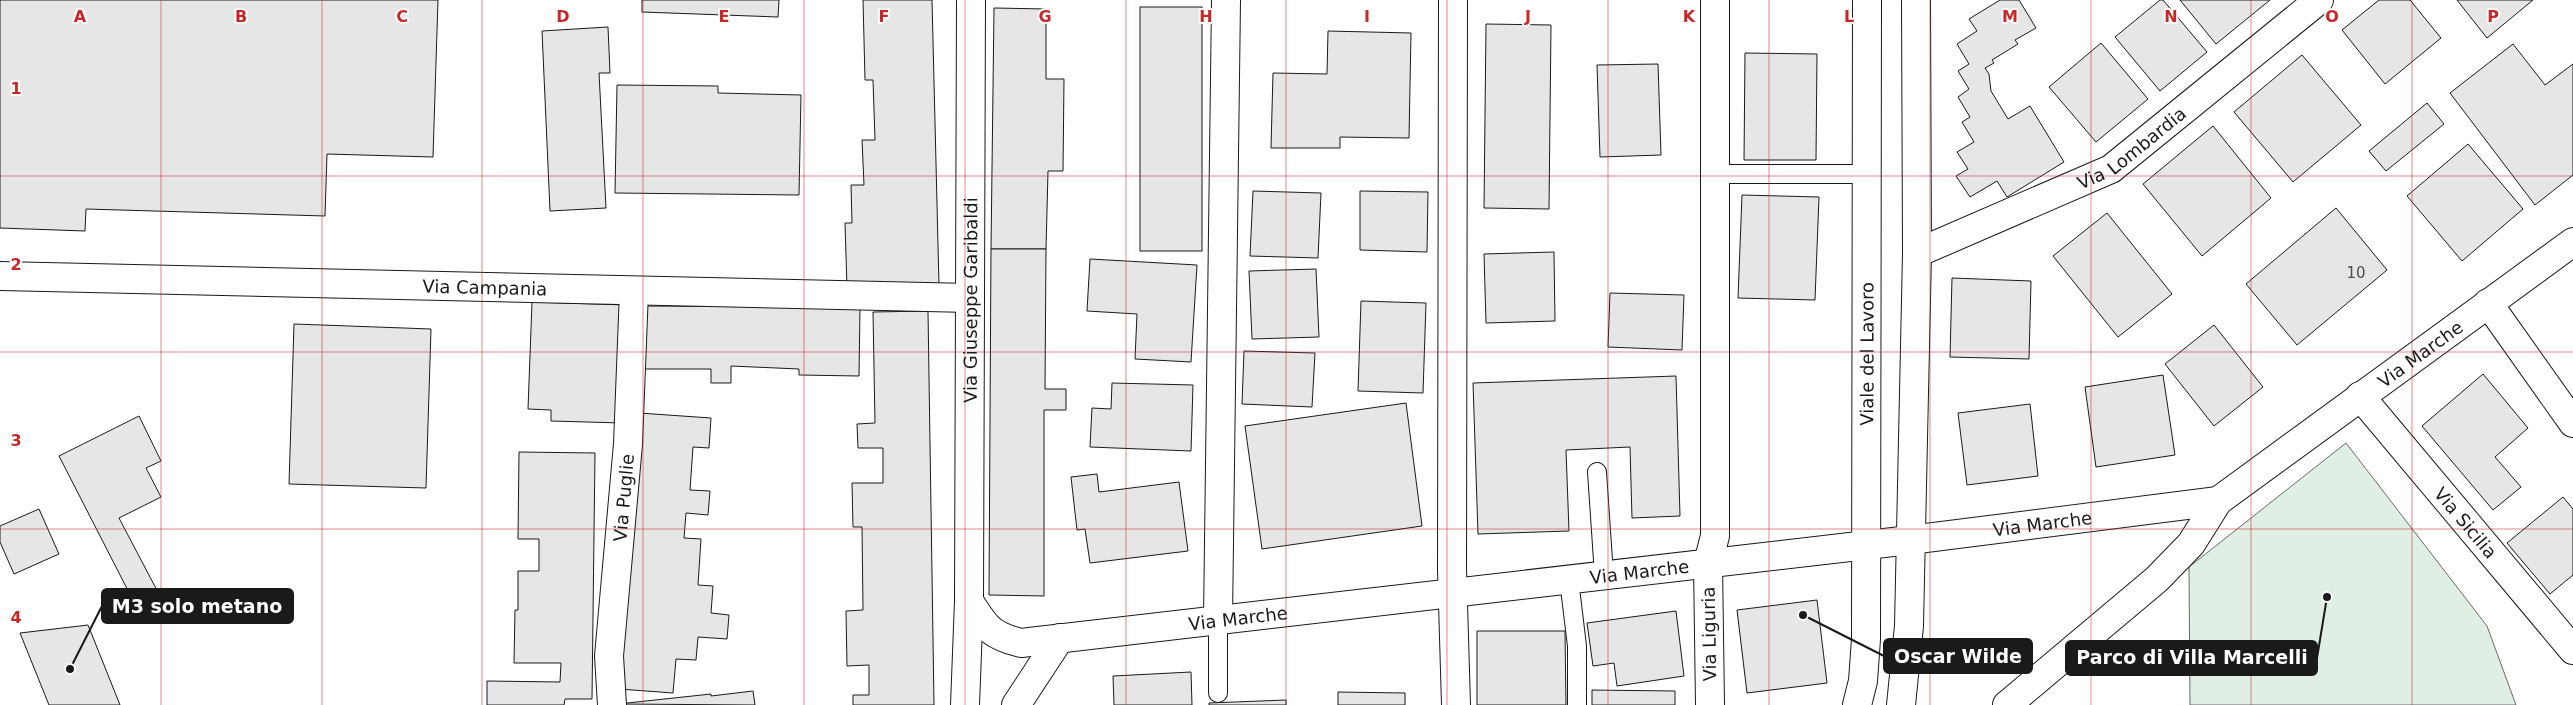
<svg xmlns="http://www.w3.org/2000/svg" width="2573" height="705" viewBox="0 0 2573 705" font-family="'DejaVu Sans',sans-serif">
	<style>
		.green { fill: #e0efe3; stroke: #6a6a6a }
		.building { fill: #e6e6e6; stroke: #1a1a1a }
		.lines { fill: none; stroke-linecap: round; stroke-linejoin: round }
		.lane-casing { stroke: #1a1a1a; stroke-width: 20 }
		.street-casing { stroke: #1a1a1a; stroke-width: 30 }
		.secondary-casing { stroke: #1a1a1a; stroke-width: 30 }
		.lane { stroke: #fff; stroke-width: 18 }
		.street { stroke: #fff; stroke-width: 28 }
		.secondary { stroke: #fff; stroke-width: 28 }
		.grid { fill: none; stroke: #c62828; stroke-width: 1; stroke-opacity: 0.55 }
		.labels { text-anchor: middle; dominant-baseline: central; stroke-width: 4; stroke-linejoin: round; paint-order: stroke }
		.number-label { font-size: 15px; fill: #4d4d4d }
		.street-label { font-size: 18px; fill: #1a1a1a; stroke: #fff }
		.grid-label { font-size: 16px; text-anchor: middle; font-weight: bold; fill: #c62828; stroke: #fff; stroke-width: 4; stroke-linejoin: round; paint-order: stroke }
		.leader { fill: none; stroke: #1a1a1a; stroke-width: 2 }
		.callout-dot { fill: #1a1a1a; stroke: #fff; stroke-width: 2 }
		.callout { fill: #1a1a1a; stroke: #1a1a1a; stroke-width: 2 }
		.callout-label { font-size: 19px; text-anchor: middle; font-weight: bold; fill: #fff }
	</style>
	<rect width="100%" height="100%" fill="#fff"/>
	<!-- green -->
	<path class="green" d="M2346,443L2487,626L2516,705H2190L2189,567Z"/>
	<!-- building -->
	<g class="building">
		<path d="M0,0H438L433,157L327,154L325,216L86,209L85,231L0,228Z"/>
		<path d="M642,0H779L778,17L642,12Z"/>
		<path d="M863,0H932L939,285L847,288L845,223H852L851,185H864L862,140H875L873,80H865Z"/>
		<path d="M2000,0H2019L2036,28L2015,40L2018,44L1992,60L1994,63L1985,68L1989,74L1991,91L2008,119L2030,106L2064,162L2007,197L1997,181L1970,197L1956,176L1968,169L1957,152L1974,142L1962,122L1970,117L1958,97L1969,89L1958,71L1969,64L1957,44L1977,31L1969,19Z"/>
		<path d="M2160,0H2163L2207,52L2160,91L2115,37Z"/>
		<path d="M2180,0H2270L2216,44Z"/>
		<path d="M2379,0H2410L2441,38L2385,84L2342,30Z"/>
		<path d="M2457,0H2533L2487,38Z"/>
		<rect x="1140" y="7" width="62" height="244"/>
		<path d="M994,8L1046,9V79H1064L1063,171H1048L1046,249H991Z"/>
		<path d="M1486,24L1551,25L1549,209L1484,208Z"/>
		<path d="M608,27L610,73H599L606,208L550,211L542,31Z"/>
		<path d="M1328,31L1411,33L1409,138L1340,137V148H1271L1273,73L1327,74Z"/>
		<path d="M2101,43L2148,99L2096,142L2049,87Z"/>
		<path d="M2513,44L2545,85L2573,64V175L2535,205L2450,93Z"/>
		<path d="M1745,53L1817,54L1816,160H1744Z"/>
		<path d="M2302,55L2361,125L2293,182L2234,112Z"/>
		<path d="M1658,64L1661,155L1600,157L1597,65Z"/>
		<path d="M617,85L718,86V93L801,95L799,195L615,193Z"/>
		<path d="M2427,103L2444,124L2386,171L2369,151Z"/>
		<path d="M2213,126L2271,198L2202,256L2143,184Z"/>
		<path d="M2468,144L2523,209L2462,261L2407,196Z"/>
		<path d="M1253,191L1321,193L1318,258L1250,256Z"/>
		<path d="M1360,191L1428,192L1427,252L1360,250Z"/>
		<path d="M1742,195L1819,197L1815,300L1738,298Z"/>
		<path d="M2336,208L2387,270L2297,345L2246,284Z"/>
		<path d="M2107,213L2172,294L2118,337L2053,256Z"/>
		<path d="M991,249H1046L1045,389H1066V410H1044V596L989,595Z"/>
		<path d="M1554,252L1555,321L1486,323L1484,254Z"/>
		<path d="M1090,259L1197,265L1191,362L1135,359L1137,314L1087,311Z"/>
		<path d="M1316,269L1319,337L1252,339L1249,271Z"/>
		<path d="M1952,278L2031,281L2029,359L1950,357Z"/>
		<path d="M1610,293L1684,295L1682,350L1608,347Z"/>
		<path d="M1361,301L1426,303L1423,393L1358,391Z"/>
		<path d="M532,302L626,305L622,423L551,421V410L528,409Z"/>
		<path d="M641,306L860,307L859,376L799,375V369L731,366V383H711V369H640Z"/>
		<path d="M928,311L934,705H853V695H869V665L847,666L846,611L863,610L862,527H853L852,483H883V448H858L857,424L875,423L873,312Z"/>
		<path d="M294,324L431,329L426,488L289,484Z"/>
		<path d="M2214,325L2263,387L2214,426L2165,364Z"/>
		<path d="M1244,351L1315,353L1312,407L1242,404Z"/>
		<path d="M2483,374L2528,428L2495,457L2521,487L2493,510L2422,426Z"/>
		<path d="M2163,375L2175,455L2096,467L2085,387Z"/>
		<path d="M1676,376L1680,516L1632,518L1630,447L1566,450L1569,531L1478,534L1473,383Z"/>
		<path d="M1112,383L1193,385L1191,451L1090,447L1092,408L1111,409Z"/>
		<path d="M1406,403L1422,526L1262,549L1245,426Z"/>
		<path d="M2030,404L2038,476L1967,485L1958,413Z"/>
		<path d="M639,413L711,418L709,448L693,447L690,490L710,491L708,515L686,513L684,538L701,539L698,585L713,586L711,613L729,615L727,639L698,637L696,660L676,659L673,693L619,689Z"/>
		<path d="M139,416L161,461L146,468L161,497L119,518L161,598L138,610L59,456Z"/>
		<path d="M519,452L595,453L592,699H565L564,705H487V681L560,682L561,663H514L515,610H518V571H539V539H518Z"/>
		<path d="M1097,474L1099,492L1179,482L1188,551L1090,563L1085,529L1077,530L1071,477Z"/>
		<path d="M2563,497L2573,509V575L2550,594L2507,543Z"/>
		<path d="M39,509L59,554L14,574L0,542V526Z"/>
		<path d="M1817,600L1827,683L1747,693L1737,610Z"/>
		<path d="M1676,611L1684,676L1617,686L1614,663L1593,666L1587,623Z"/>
		<path d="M88,625L120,705H49L20,633Z"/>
		<path d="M1477,631H1565L1566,705H1477Z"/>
		<path d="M1191,672L1192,705H1114L1113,676Z"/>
		<path d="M1592,690L1675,691V705H1592Z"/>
		<path d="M753,691L755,705L618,704L711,694V696Z"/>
		<path d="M1338,692L1405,693V705H1338Z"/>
		<path d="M1286,700V705H1209V703Z"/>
	</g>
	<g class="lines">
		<defs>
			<g id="lane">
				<path d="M1715,174H1866"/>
				<path d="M1597,472L1604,575"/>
				<path d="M1569,580L1577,646V705"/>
				<path d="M1218,620V693"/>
			</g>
			<g id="street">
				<path d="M1453,0L1452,569L1456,705"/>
				<path id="s1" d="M1917,253L2111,169L2319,0"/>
				<path id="s2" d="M0,276L970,298"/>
				<path d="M2488,303L2573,423"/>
				<path id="s3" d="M2360,396L2573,650"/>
				<path d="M1218,620L1226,0"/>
				<path id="s4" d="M612,705L609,656L628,444L634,291"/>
				<path d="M1710,705L1708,563L1715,536V0"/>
			</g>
			<g id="secondary">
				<path id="s5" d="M969,601C986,627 989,635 1021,643L1910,540L2218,501L2573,242"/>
				<path id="s6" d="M965,705L969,601L971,0"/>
				<path d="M1016,705L1060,638"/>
				<path id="s7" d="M1857,705L1863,681L1866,639L1867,0"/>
				<path d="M1901,705L1909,626L1917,253L1916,0"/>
				<path d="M2007,705L2157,579L2191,544L2218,501"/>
			</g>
		</defs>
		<!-- lane casing -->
		<use href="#lane" class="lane-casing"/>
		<!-- street casing -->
		<use href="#street" class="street-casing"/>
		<!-- secondary casing -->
		<use href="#secondary" class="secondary-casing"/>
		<!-- lane -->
		<use href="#lane" class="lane"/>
		<!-- street -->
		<use href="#street" class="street"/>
		<!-- secondary -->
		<use href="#secondary" class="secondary"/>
	</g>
	<!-- grid -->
	<path class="grid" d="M161,0V705M322,0V705M482,0V705M643,0V705M804,0V705M965,0V705M1126,0V705M1286,0V705M1447,0V705M1608,0V705M1769,0V705M1930,0V705M2091,0V705M2251,0V705M2412,0V705M0,176H2573M0,352H2573M0,529H2573"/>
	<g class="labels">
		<!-- number labels -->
		<g class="number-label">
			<text x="2356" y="273">10</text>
		</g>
		<!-- street labels -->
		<g class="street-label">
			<text stroke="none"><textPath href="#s1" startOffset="240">Via Lombardia</textPath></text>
			<text stroke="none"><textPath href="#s2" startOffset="485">Via Campania</textPath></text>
			<text stroke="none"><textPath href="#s6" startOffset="405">Via Giuseppe Garibaldi</textPath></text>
			<text stroke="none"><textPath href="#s7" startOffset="352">Viale del Lavoro</textPath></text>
			<text stroke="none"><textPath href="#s5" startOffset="1525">Via Marche</textPath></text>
			<text stroke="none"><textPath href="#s4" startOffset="208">Via Puglie</textPath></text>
			<text stroke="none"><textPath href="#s5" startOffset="1098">Via Marche</textPath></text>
			<text stroke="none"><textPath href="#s3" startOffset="165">Via Sicilia</textPath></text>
			<text stroke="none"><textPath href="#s5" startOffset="692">Via Marche</textPath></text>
			<text stroke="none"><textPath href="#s5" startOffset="288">Via Marche</textPath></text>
			<text transform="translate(1709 634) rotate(-91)">Via Liguria</text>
		</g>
	</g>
	<g class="grid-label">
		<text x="80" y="22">A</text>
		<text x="241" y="22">B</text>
		<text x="402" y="22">C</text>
		<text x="563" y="22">D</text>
		<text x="724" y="22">E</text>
		<text x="884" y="22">F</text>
		<text x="1045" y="22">G</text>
		<text x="1206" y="22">H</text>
		<text x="1367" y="22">I</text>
		<text x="1528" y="22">J</text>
		<text x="1689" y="22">K</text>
		<text x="1849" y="22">L</text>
		<text x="2010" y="22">M</text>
		<text x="2171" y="22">N</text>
		<text x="2332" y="22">O</text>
		<text x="2493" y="22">P</text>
		<text x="16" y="94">1</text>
		<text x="16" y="270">2</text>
		<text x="16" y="446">3</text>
		<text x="16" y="623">4</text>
	</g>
	<!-- callouts -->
	<path class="leader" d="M70 669L102 606M1803 615L1884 656M2327 597L2317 658"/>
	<g class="callout-dot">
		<circle cx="70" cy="669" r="5"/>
		<circle cx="1803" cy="615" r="5"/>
		<circle cx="2327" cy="597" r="5"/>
	</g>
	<g class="callout">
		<rect x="102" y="589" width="191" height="34" rx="5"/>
		<rect x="1884" y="639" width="148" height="34" rx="5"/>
		<rect x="2066" y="641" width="251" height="34" rx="5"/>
	</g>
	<g class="callout-label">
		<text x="197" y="613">M3 solo metano</text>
		<text x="1958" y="663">Oscar Wilde</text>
		<text x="2192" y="664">Parco di Villa Marcelli</text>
	</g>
</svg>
